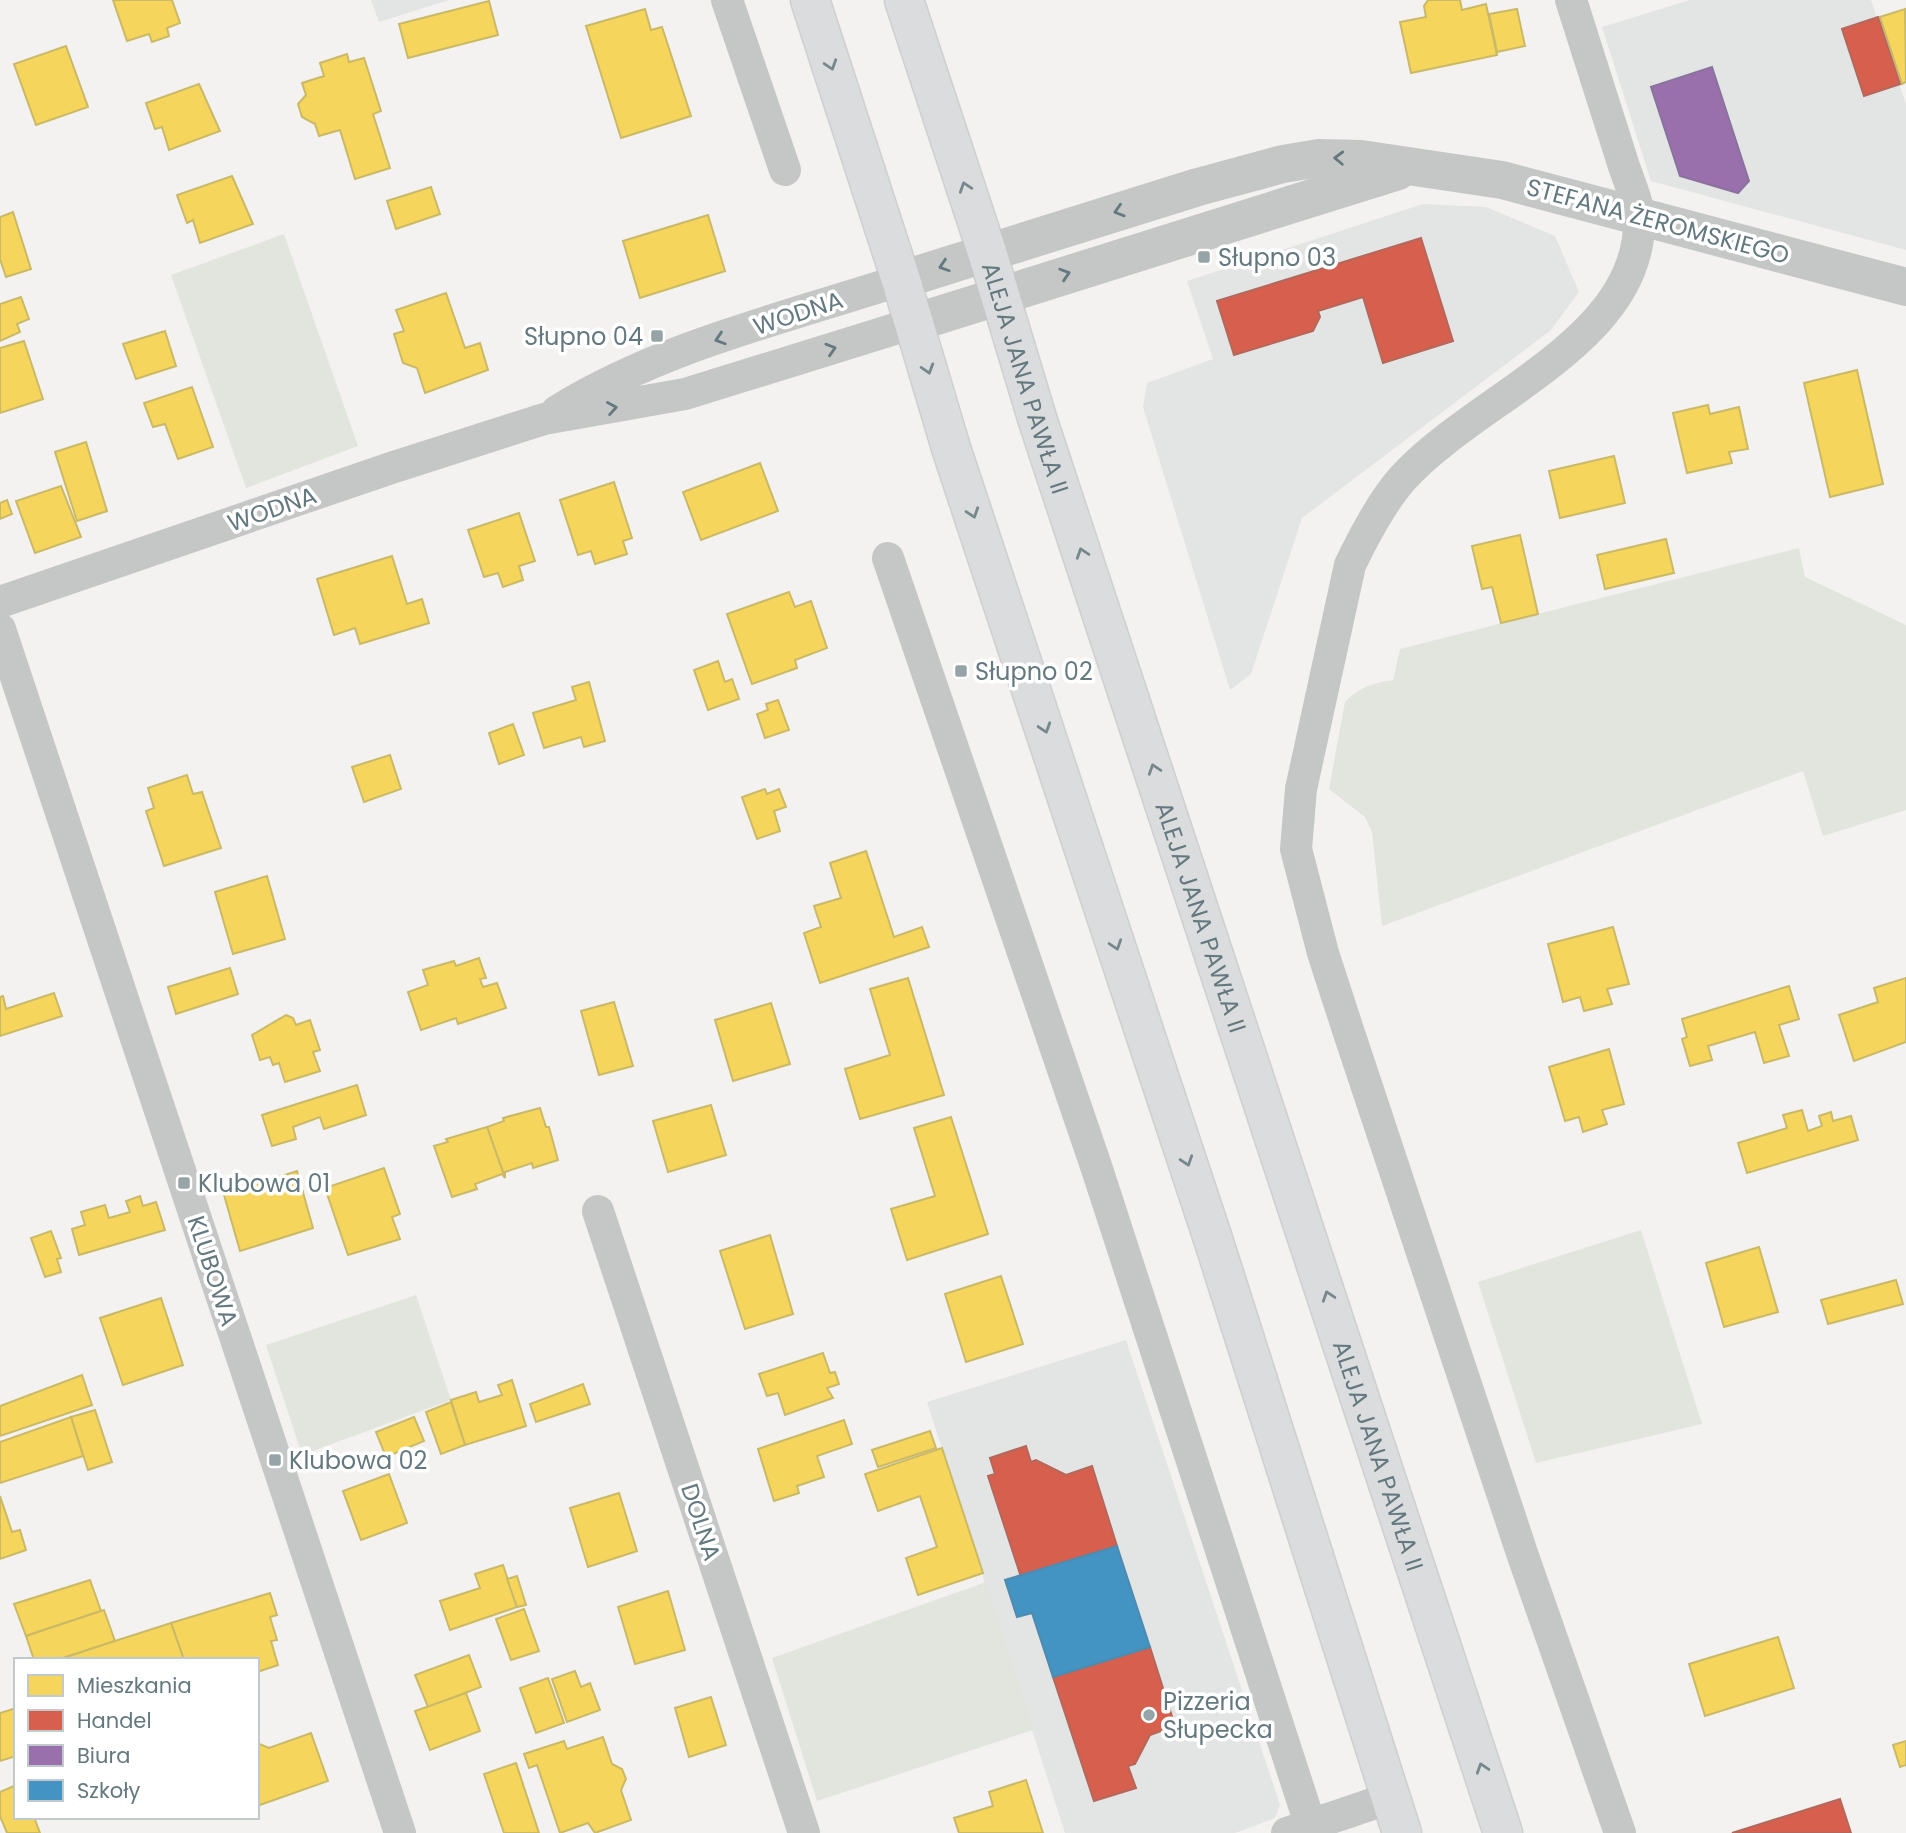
<svg xmlns="http://www.w3.org/2000/svg" width="1906" height="1833" viewBox="0 0 1906 1833" font-family="Poppins,sans-serif">
	<style>
		.built { fill: #e3e4e4 }
		.green { fill: #e2e4de }
		.homes { fill: #f6d55c; stroke: #cab966; stroke-width: 2 }
		.shops { fill: #d6604d; stroke: #b4685c; stroke-width: 2 }
		.offices { fill: #9970ab; stroke: #89739e; stroke-width: 2 }
		.schools { fill: #4393c3; stroke: #4d8baf; stroke-width: 2 }
		.lines { fill: none; stroke-linecap: round; stroke-linejoin: round }
		.secondary-casing { stroke: #cecfcf; stroke-width: 41 }
		.minor { stroke: #c5c7c6; stroke-width: 32 }
		.tertiary { stroke: #c5c7c6; stroke-width: 38 }
		.secondary { stroke: #dbdcdd; stroke-width: 38 }
		.oneway { stroke: #76888d }
		.oneway2 { stroke: #64797f }
		.poi-dot { fill: #96a3a7; stroke: #fff; stroke-width: 2.5 }
		.labels { text-anchor: middle; dominant-baseline: central; stroke-width: 7; stroke-linejoin: round; paint-order: stroke }
		.street-label { font-size: 24px; fill: #64797f; stroke: #fff }
		.poi-label { font-size: 24px; fill: #64797f; stroke: #fff; text-anchor: start }
	</style>
	<rect width="100%" height="100%" fill="#f3f2f1"/>
	<!-- built -->
	<g class="built">
		<path d="M371,0H449L379,22Z"/>
		<path d="M1690,0H1871L1906,104V250L1651,181L1602,27Z"/>
		<path d="M1423,204L1486,207L1555,236L1579,292L1550,331L1302,518L1251,674L1230,690L1143,407L1147,383L1213,359L1187,281Z"/>
		<path d="M1126,1340L1280,1805L1275,1818L1235,1833H1065L927,1402Z"/>
	</g>
	<!-- green -->
	<g class="green">
		<path d="M284,234L358,446L246,488L171,275Z"/>
		<path d="M1799,548L1805,577L1906,625V810L1823,836L1803,771L1382,926L1372,832L1365,817L1329,789L1345,702C1359,687 1374,683 1393,680L1400,649Z"/>
		<path d="M1641,1230L1702,1424L1536,1463L1478,1282Z"/>
		<path d="M416,1295L451,1400L302,1455L266,1345Z"/>
		<path d="M986,1582L1033,1730L817,1801L772,1658Z"/>
	</g>
	<!-- homes -->
	<g class="homes">
		<path d="M113,0H172L180,23L167,28L169,36L152,42L149,34L127,41Z"/>
		<path d="M1428,0H1460L1462,10L1486,4L1497,55L1411,73L1400,22L1426,17L1424,6Z"/>
		<path d="M489,1L498,35L408,58L399,24Z"/>
		<path d="M645,9L651,30L662,27L691,116L621,138L586,26Z"/>
		<path d="M1517,9L1525,46L1497,52L1489,14Z"/>
		<path d="M1905,9L1906,82L1902,84L1880,17Z"/>
		<path d="M66,46L88,107L36,125L14,64Z"/>
		<path d="M347,54L349,62L364,58L381,111L373,114L390,168L355,179L340,130L319,136L315,124L302,117L298,104L306,95L302,83L324,76L320,63Z"/>
		<path d="M199,84L220,131L169,150L162,127L155,129L146,103Z"/>
		<path d="M232,176L253,224L200,243L193,220L187,223L177,195Z"/>
		<path d="M431,187L440,214L396,229L387,201Z"/>
		<path d="M13,212L31,269L6,277L0,259V217Z"/>
		<path d="M708,215L725,271L640,298L623,241Z"/>
		<path d="M446,293L465,348L480,343L488,370L425,393L417,368L403,363L394,334L404,331L396,310Z"/>
		<path d="M21,297L29,319L17,324L20,332L0,341V304Z"/>
		<path d="M165,331L176,366L136,379L123,344Z"/>
		<path d="M24,341L43,399L0,413V348Z"/>
		<path d="M1857,370L1883,484L1830,497L1804,383Z"/>
		<path d="M192,387L213,447L178,459L165,424L153,427L144,403Z"/>
		<path d="M1708,405L1710,414L1739,407L1748,449L1729,452L1732,463L1687,473L1673,413Z"/>
		<path d="M86,442L107,511L77,521L55,452Z"/>
		<path d="M1614,456L1625,503L1560,518L1549,471Z"/>
		<path d="M760,463L778,511L701,540L683,492Z"/>
		<path d="M614,482L632,538L623,541L627,554L595,564L591,551L578,555L560,500Z"/>
		<path d="M61,486L81,537L35,553L16,501Z"/>
		<path d="M7,500L12,514L0,519V503Z"/>
		<path d="M519,513L535,561L519,566L523,580L503,587L498,573L484,577L468,530Z"/>
		<path d="M1520,535L1538,614L1501,623L1492,587L1482,589L1472,546Z"/>
		<path d="M1666,539L1674,573L1605,589L1597,555Z"/>
		<path d="M392,556L407,604L422,599L429,623L360,644L355,628L334,635L317,579Z"/>
		<path d="M789,592L795,607L811,601L827,648L795,660L797,668L752,684L727,614Z"/>
		<path d="M718,661L725,682L732,679L739,699L708,710L694,670Z"/>
		<path d="M589,682L605,741L584,747L581,737L544,748L533,713L576,700L572,687Z"/>
		<path d="M778,700L789,730L765,738L757,714L768,710L766,704Z"/>
		<path d="M513,724L524,755L499,764L489,733Z"/>
		<path d="M390,755L401,789L364,802L352,767Z"/>
		<path d="M187,775L193,794L202,792L221,848L164,866L146,811L154,808L148,788Z"/>
		<path d="M765,789L767,794L779,789L786,807L774,811L780,831L757,839L742,797Z"/>
		<path d="M866,851L894,937L922,927L929,947L820,983L804,933L821,927L814,906L841,898L830,863Z"/>
		<path d="M267,876L285,939L233,954L215,892Z"/>
		<path d="M1613,927L1629,984L1607,989L1612,1004L1584,1011L1580,997L1563,1002L1548,944Z"/>
		<path d="M479,958L486,978L480,979L483,987L497,983L506,1008L458,1024L456,1018L421,1030L408,992L428,985L423,970L454,961L456,966Z"/>
		<path d="M230,968L238,994L176,1014L168,987Z"/>
		<path d="M908,978L944,1095L860,1119L845,1069L890,1055L870,989Z"/>
		<path d="M1906,978V1042L1854,1061L1839,1015L1878,1002L1874,988Z"/>
		<path d="M1789,986L1799,1019L1779,1025L1789,1056L1764,1063L1755,1032L1708,1046L1712,1060L1690,1066L1682,1039L1687,1037L1682,1019Z"/>
		<path d="M54,993L62,1016L0,1036V997L3,996L6,1009Z"/>
		<path d="M614,1002L633,1066L599,1075L581,1011Z"/>
		<path d="M771,1003L790,1064L733,1081L715,1020Z"/>
		<path d="M286,1015L293,1018L296,1025L310,1020L320,1050L313,1052L320,1071L285,1082L279,1063L273,1065L270,1057L260,1060L252,1035Z"/>
		<path d="M1609,1049L1624,1104L1602,1110L1607,1124L1583,1132L1579,1117L1565,1121L1549,1067Z"/>
		<path d="M357,1085L366,1115L324,1129L320,1117L293,1127L296,1139L272,1146L262,1115Z"/>
		<path d="M711,1105L726,1155L668,1172L653,1121Z"/>
		<path d="M540,1108L546,1127H549L558,1160L533,1168L532,1163L505,1172V1178L487,1127L504,1121L503,1118Z"/>
		<path d="M1802,1110L1808,1131L1822,1126L1819,1116L1831,1112L1833,1121L1851,1116L1858,1140L1747,1173L1738,1143L1787,1128L1783,1115Z"/>
		<path d="M951,1117L988,1234L907,1260L891,1209L935,1196L914,1128Z"/>
		<path d="M487,1127L505,1178L502,1174L475,1184L477,1189L452,1197L434,1146L448,1142L446,1139Z"/>
		<path d="M384,1168L400,1214L392,1217L400,1239L348,1255L325,1188Z"/>
		<path d="M297,1171L313,1228L240,1251L224,1195Z"/>
		<path d="M140,1196L143,1206L156,1202L165,1230L79,1255L72,1229L85,1225L81,1212L105,1205L109,1218L130,1212L126,1201Z"/>
		<path d="M51,1231L61,1258L57,1259L61,1272L45,1277L31,1238Z"/>
		<path d="M770,1235L793,1314L745,1329L720,1251Z"/>
		<path d="M1759,1247L1778,1312L1724,1327L1706,1263Z"/>
		<path d="M1001,1276L1023,1344L966,1362L945,1294Z"/>
		<path d="M1896,1280L1903,1304L1828,1324L1821,1300Z"/>
		<path d="M161,1298L183,1365L123,1385L100,1318Z"/>
		<path d="M823,1353L830,1373L835,1372L839,1384L827,1388L833,1398L785,1415L778,1393L767,1396L759,1374Z"/>
		<path d="M82,1375L92,1405L0,1436V1406Z"/>
		<path d="M512,1380L526,1426L465,1445L451,1400L476,1392L479,1402L502,1395L498,1385Z"/>
		<path d="M583,1384L590,1404L536,1422L530,1404Z"/>
		<path d="M451,1402L465,1445L441,1454L426,1412Z"/>
		<path d="M95,1410L112,1462L88,1470L71,1417Z"/>
		<path d="M71,1417L83,1456L0,1483V1442Z"/>
		<path d="M414,1417L424,1441L386,1457L376,1432Z"/>
		<path d="M844,1420L852,1444L817,1456L824,1477L797,1486L799,1493L774,1501L758,1449Z"/>
		<path d="M930,1431L936,1448L878,1467L872,1450Z"/>
		<path d="M942,1448L983,1573L918,1595L906,1558L937,1547L920,1496L878,1511L865,1474Z"/>
		<path d="M389,1474L407,1523L361,1540L343,1491Z"/>
		<path d="M619,1493L637,1551L588,1567L570,1508Z"/>
		<path d="M0,1496L12,1532L20,1530L26,1550L0,1559Z"/>
		<path d="M503,1565L517,1607L450,1630L440,1601L480,1588L475,1574Z"/>
		<path d="M517,1576L526,1605L517,1607L507,1579Z"/>
		<path d="M90,1580L101,1611L26,1636L14,1604Z"/>
		<path d="M668,1591L685,1650L635,1664L618,1607Z"/>
		<path d="M270,1593L277,1615L270,1617L277,1640L271,1641L278,1665L257,1672V1660H184L171,1623Z"/>
		<path d="M524,1609L539,1651L511,1660L496,1619Z"/>
		<path d="M104,1610L115,1641L57,1660H34L26,1636Z"/>
		<path d="M171,1623L184,1660H57L115,1641Z"/>
		<path d="M1778,1637L1794,1688L1705,1716L1689,1664Z"/>
		<path d="M469,1655L481,1687L428,1707L415,1675Z"/>
		<path d="M575,1671L581,1687L590,1683L600,1710L567,1722L552,1679Z"/>
		<path d="M548,1678L564,1723L536,1733L520,1688Z"/>
		<path d="M466,1693L480,1731L430,1750L415,1711Z"/>
		<path d="M711,1697L726,1745L689,1757L675,1708Z"/>
		<path d="M16,1708V1756L0,1761V1713Z"/>
		<path d="M311,1733L328,1781L257,1806V1743L269,1748Z"/>
		<path d="M603,1737L612,1764L622,1769L626,1779L621,1790L631,1820L595,1833L588,1823L560,1833L537,1765L529,1768L524,1754L564,1741L567,1749Z"/>
		<path d="M1906,1741V1765L1900,1767L1893,1745Z"/>
		<path d="M516,1763L539,1833H504L484,1774Z"/>
		<path d="M1026,1780L1043,1833H959L954,1818L993,1806L989,1792Z"/>
		<path d="M16,1785V1817H34L40,1833H7L0,1816V1792Z"/>
	</g>
	<!-- shops -->
	<g class="shops">
		<path d="M1878,17L1900,84L1864,96L1842,29Z"/>
		<path d="M1421,238L1453,341L1383,363L1363,297L1318,311L1320,317L1313,331L1234,355L1217,301Z"/>
		<path d="M1026,1446L1031,1462L1036,1460L1066,1475L1092,1466L1117,1546L1021,1577L988,1476L995,1474L990,1458Z"/>
		<path d="M1150,1647L1175,1726L1150,1735L1135,1764L1128,1766L1136,1788L1094,1801L1053,1677Z"/>
		<path d="M1840,1799L1851,1833H1732Z"/>
	</g>
	<!-- offices -->
	<path class="offices" d="M1712,67L1749,181L1738,193L1680,176L1651,87Z"/>
	<!-- schools -->
	<path class="schools" d="M1117,1546L1150,1647L1053,1677L1032,1613L1017,1617L1005,1580Z"/>
	<g class="lines">
		<defs>
			<g id="secondary">
				<path d="M810,0L901,280L951,448L1213,1239L1402,1833"/>
				<path id="s1" d="M904,0L987,252L1037,418L1503,1833"/>
			</g>
		</defs>
		<!-- secondary casing -->
		<use href="#secondary" class="secondary-casing"/>
		<!-- minor -->
		<g class="minor">
			<path d="M727,0L785,170"/>
			<path d="M1571,0C1588,52 1604,105 1621,157C1626,175 1638,199 1639,218C1643,341 1474,398 1402,479C1381,503 1364,536 1350,565L1301,789L1296,849L1323,953L1350,1036L1523,1556L1620,1833"/>
			<path d="M557,411C662,346 785,318 901,280"/>
			<path d="M888,558L1096,1166L1313,1833"/>
			<path d="M0,602L391,468L544,419L685,394L914,323"/>
			<path d="M0,629L400,1833"/>
			<path d="M598,1211L804,1833"/>
			<path d="M1287,1833L1390,1798"/>
		</g>
		<!-- tertiary -->
		<g class="tertiary">
			<path d="M901,280L1198,187L1283,164L1319,158L1361,159L1502,180L1906,287"/>
			<path d="M914,323L1398,171"/>
		</g>
		<!-- secondary -->
		<use href="#secondary" class="secondary"/>
	</g>
	<!-- one-way arrows -->
	<defs><path id="oneway-chevron" d="M-2-3.5L2.5 0L-2 3.5" fill="none" stroke-width="1.6" stroke-linecap="round" stroke-linejoin="round" transform="scale(1.75)"/></defs>
	<g class="oneway">
		<use href="#oneway-chevron" transform="translate(831 65) rotate(72)"/>
		<use href="#oneway-chevron" transform="translate(965 187) rotate(-109)"/>
		<use href="#oneway-chevron" transform="translate(928 369) rotate(73)"/>
		<use href="#oneway-chevron" transform="translate(973 513) rotate(72)"/>
		<use href="#oneway-chevron" transform="translate(1082 553) rotate(-108)"/>
		<use href="#oneway-chevron" transform="translate(1045 728) rotate(72)"/>
		<use href="#oneway-chevron" transform="translate(1154 769) rotate(-108)"/>
		<use href="#oneway-chevron" transform="translate(1116 945) rotate(72)"/>
		<use href="#oneway-chevron" transform="translate(1187 1161) rotate(72)"/>
		<use href="#oneway-chevron" transform="translate(1328 1296) rotate(-108)"/>
		<use href="#oneway-chevron" transform="translate(1482 1768) rotate(-108)"/>
	</g>
	<g class="oneway2">
		<use href="#oneway-chevron" transform="translate(1339 158) rotate(-178)"/>
		<use href="#oneway-chevron" transform="translate(1119 211) rotate(163)"/>
		<use href="#oneway-chevron" transform="translate(944 266) rotate(162)"/>
		<use href="#oneway-chevron" transform="translate(1065 274) rotate(-18)"/>
		<use href="#oneway-chevron" transform="translate(720 339) rotate(162)"/>
		<use href="#oneway-chevron" transform="translate(831 349) rotate(-17)"/>
		<use href="#oneway-chevron" transform="translate(612 408) rotate(-10)"/>
	</g>
	<!-- markers -->
	<g class="poi-dot">
		<rect x="1197" y="250" width="14" height="14" rx="3.5"/>
		<rect x="650" y="329" width="14" height="14" rx="3.5"/>
		<rect x="954" y="664" width="14" height="14" rx="3.5"/>
		<rect x="177" y="1176" width="14" height="14" rx="3.5"/>
		<rect x="268" y="1453" width="14" height="14" rx="3.5"/>
		<circle cx="1149" cy="1715" r="7"/>
	</g>
	<g class="labels">
		<!-- street labels -->
		<g class="street-label">
			<text transform="translate(1658 221) rotate(15)">STEFANA ŻEROMSKIEGO</text>
			<text transform="translate(798 313) rotate(-18)">WODNA</text>
			<text stroke="none"><textPath href="#s1" startOffset="397">ALEJA JANA PAWŁA II</textPath></text>
			<text transform="translate(272 509) rotate(-19)">WODNA</text>
			<text stroke="none"><textPath href="#s1" startOffset="964">ALEJA JANA PAWŁA II</textPath></text>
			<text transform="translate(213 1271) rotate(72)">KLUBOWA</text>
			<text stroke="none"><textPath href="#s1" startOffset="1531">ALEJA JANA PAWŁA II</textPath></text>
			<text transform="translate(701 1522) rotate(72)">DOLNA</text>
		</g>
		<!-- poi labels -->
		<g class="poi-label">
			<text x="1218" y="257">Słupno 03</text>
			<text x="643" y="336" text-anchor="end">Słupno 04</text>
			<text x="975" y="671">Słupno 02</text>
			<text x="198" y="1183">Klubowa 01</text>
			<text x="289" y="1460">Klubowa 02</text>
			<text x="1163" y="1701">Pizzeria<tspan x="1163" dy="28">Słupecka</tspan></text>
		</g>
	</g>
	<!-- legend -->
	<rect x="14" y="1658" width="245" height="161" fill="#ffffff" stroke="#c1c9cc" stroke-width="2"/>
	<rect x="28" y="1675" width="35" height="21" fill="#f6d55c" stroke="#c1c9cc" stroke-width="2"/>
	<text x="77" y="1693" font-size="21" fill="#64797f">Mieszkania</text>
	<rect x="28" y="1710" width="35" height="21" fill="#d6604d" stroke="#c1c9cc" stroke-width="2"/>
	<text x="77" y="1728" font-size="21" fill="#64797f">Handel</text>
	<rect x="28" y="1745" width="35" height="21" fill="#9970ab" stroke="#c1c9cc" stroke-width="2"/>
	<text x="77" y="1763" font-size="21" fill="#64797f">Biura</text>
	<rect x="28" y="1780" width="35" height="21" fill="#4393c3" stroke="#c1c9cc" stroke-width="2"/>
	<text x="77" y="1798" font-size="21" fill="#64797f">Szkoły</text>
</svg>
